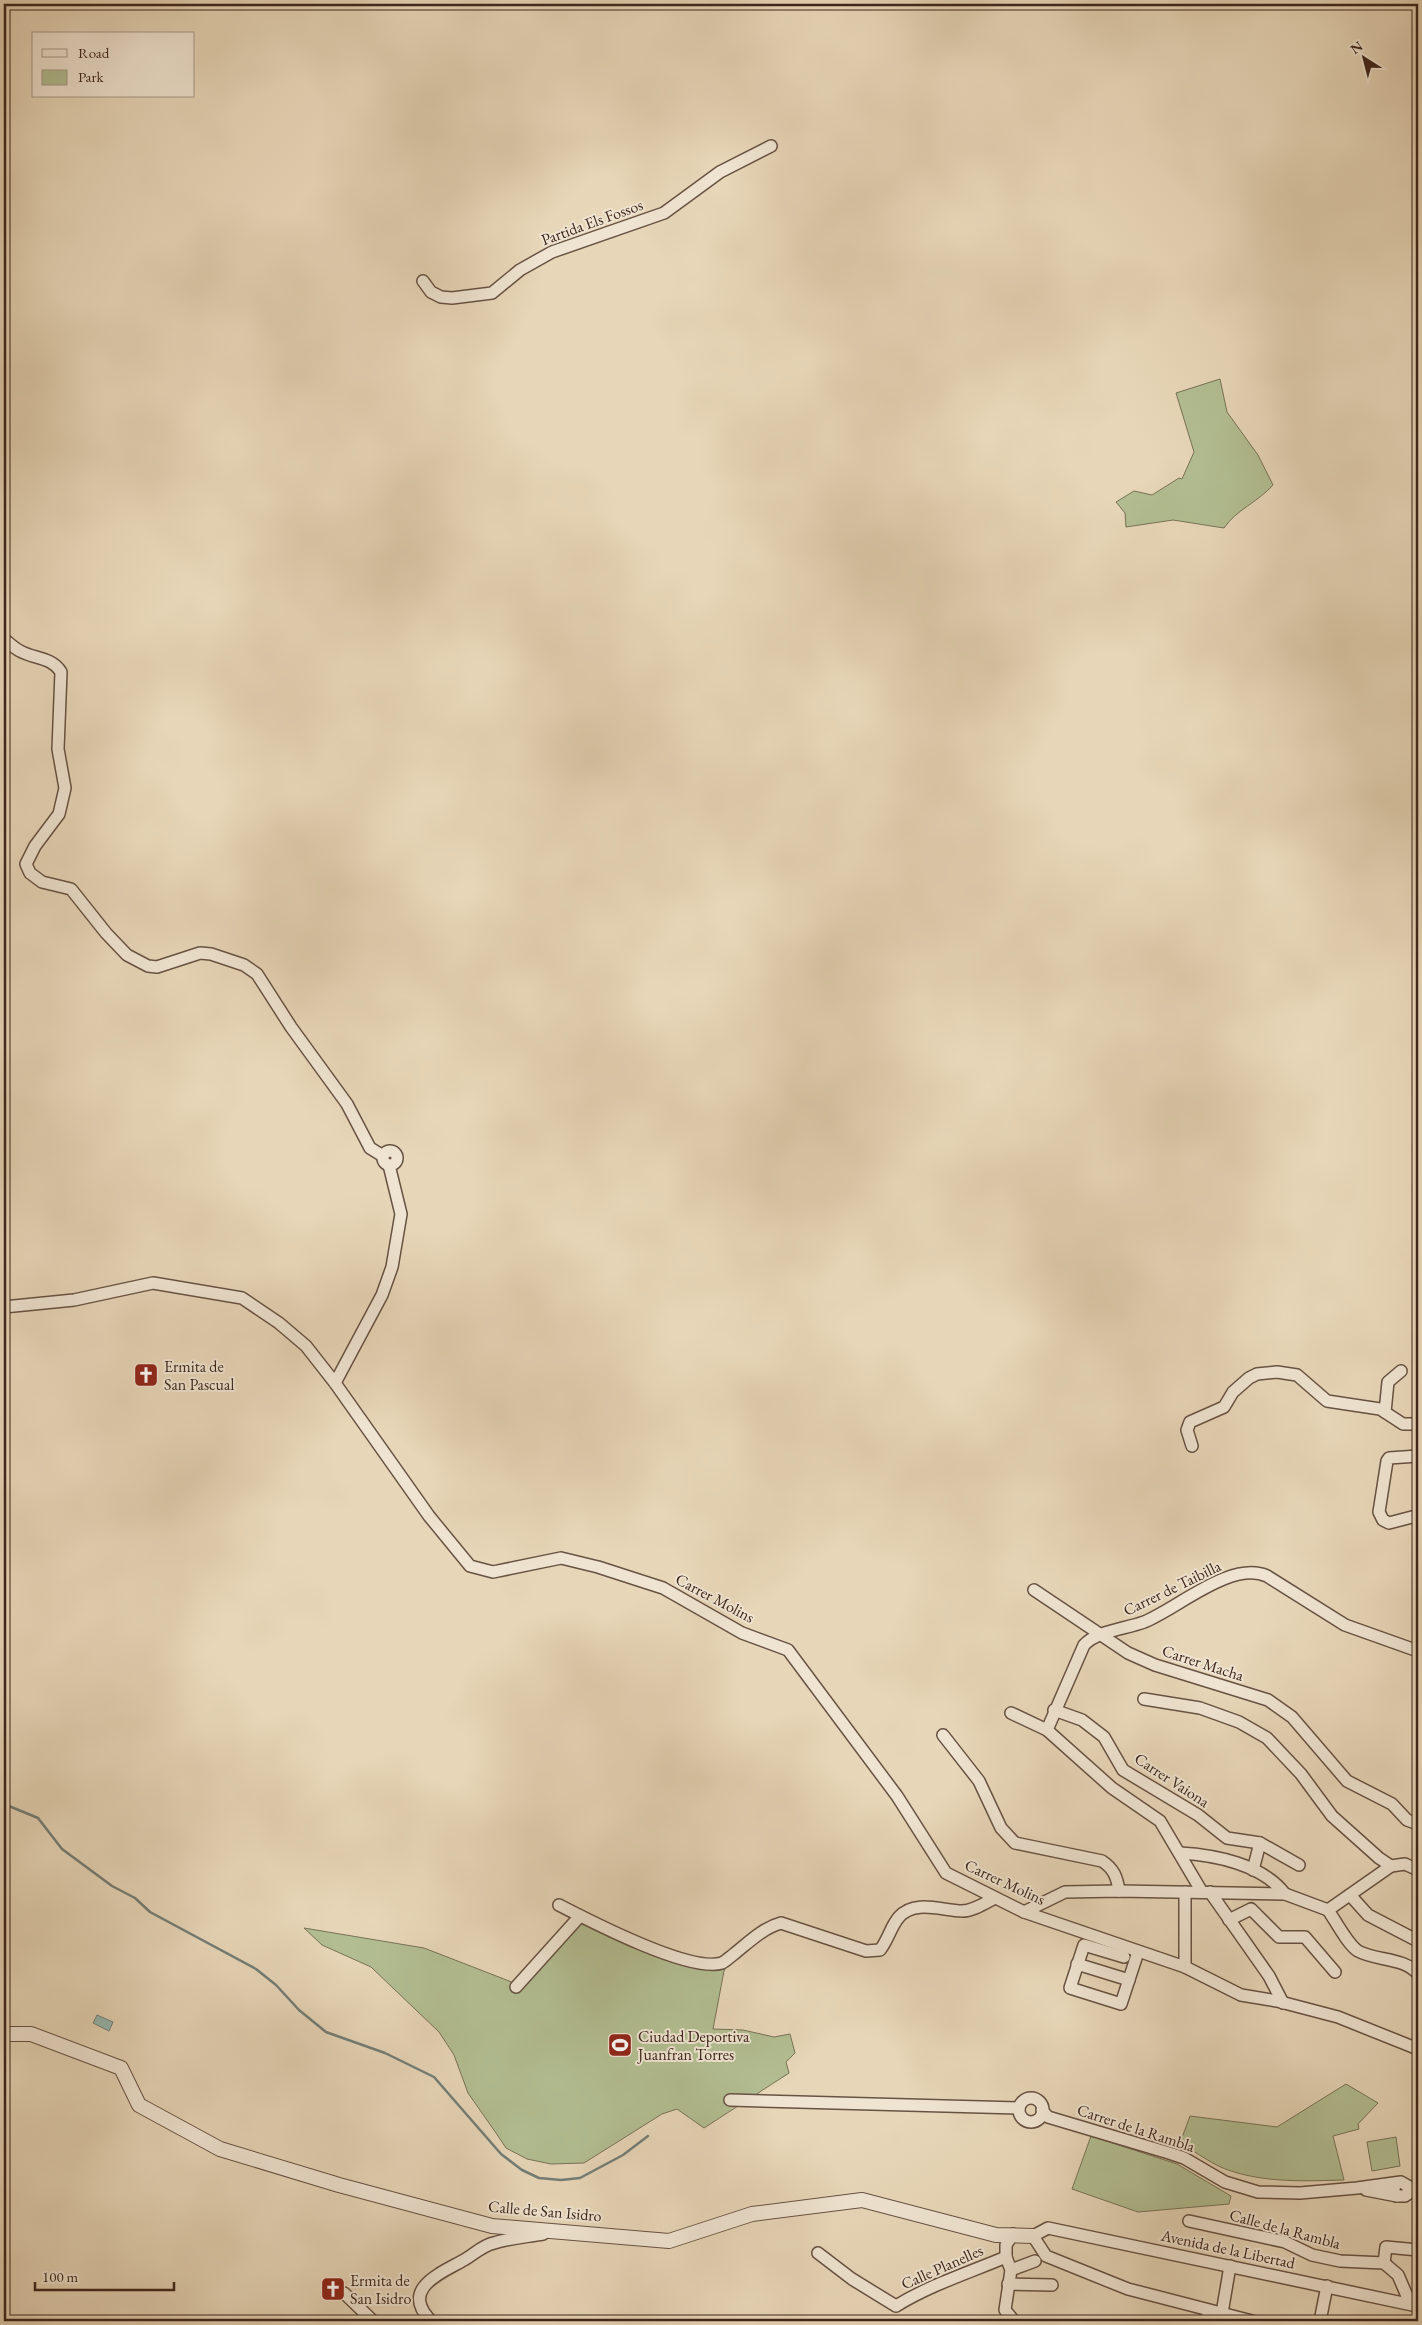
<svg xmlns="http://www.w3.org/2000/svg" width="1422" height="2325" viewBox="0 0 1422 2325" font-family="'EB Garamond',serif">
	<style>
		.green { fill: #b2be92; stroke: #787257 }
		.water { fill: #97b9b3; stroke: #737e77 }
		.lines { fill: none; stroke-linecap: round; stroke-linejoin: round }
		.stream { stroke: #737e77; stroke-width: 2.5 }
		.minor-casing { stroke: #685243; stroke-width: 14 }
		.tertiary-casing { stroke: #685243; stroke-width: 16 }
		.minor { stroke: #efe4d1; stroke-width: 11 }
		.tertiary { stroke: #efe4d1; stroke-width: 14 }
		.labels { text-anchor: middle; dominant-baseline: central; stroke-width: 4; stroke-linejoin: round; paint-order: stroke }
		.street-label { font-size: 16px; fill: #3e261c; stroke: #efe4d1 }
		.poi-label { font-size: 16px; fill: #3e261c; stroke: #efe4d1; text-anchor: start }
	</style>
	<rect width="100%" height="100%" fill="#e7d6b8"/>
	<filter id="stains"><feTurbulence type="fractalNoise" baseFrequency=".004" numOctaves="4"/><feColorMatrix values="0 0 0 0 .2 0 0 0 0 .09 0 0 0 0 .02 0 0 0 .5 -.17"/></filter>
	<radialGradient id="worn" r=".72"><stop offset=".6" stop-color="#630" stop-opacity="0"/><stop offset="1" stop-color="#630" stop-opacity=".3"/></radialGradient>
	<!-- green -->
	<g class="green">
		<path d="M1220,379L1227,412L1258,455L1273,485C1258,502 1236,510 1224,528L1173,520L1126,527L1125,513L1116,502L1134,491L1152,495L1179,478L1182,479L1194,452L1176,393Z"/>
		<path d="M579,1921L606,1932L608,1937L612,1936L673,1958L730,1960L724,1971L713,2029L743,2030L774,2037L790,2034L795,2053L786,2062L789,2073L704,2128L677,2109L662,2114L584,2163L551,2164L527,2159L506,2148L496,2133L468,2093L454,2055L439,2032L371,1967L322,1945L304,1928L424,1948L522,1986Z"/>
		<path d="M1346,2084L1378,2103L1358,2124L1359,2129L1333,2136L1344,2180C1306,2181 1268,2183 1231,2171C1214,2166 1196,2152 1180,2143L1190,2116L1277,2127Z"/>
		<path d="M1091,2136L1177,2164L1231,2196L1229,2204L1138,2212L1072,2189Z"/>
		<path d="M1396,2137L1400,2166L1372,2171L1367,2142Z"/>
	</g>
	<!-- water -->
	<path class="water" d="M97,2015L113,2022L109,2031L93,2023Z"/>
	<g class="lines">
		<!-- stream -->
		<path class="stream" d="M4,1804L38,1818L62,1849L112,1886L135,1898L150,1912L256,1969L276,1985L299,2010L326,2032L385,2053L434,2077L501,2154L522,2170L539,2178L561,2180L580,2178L623,2155L648,2136"/>
		<defs>
			<g id="minor">
				<path d="M423,281L431,292L441,297L452,298L492,293L520,270L552,252L664,213L720,172L771,146"/>
				<path d="M4,639C9,643 14,648 20,651C34,659 52,657 61,672L58,749L65,788L59,814L35,846L26,864L30,873L42,882L71,889L106,933L127,955L148,966L157,967L200,953L211,954L244,965L257,974L291,1027L347,1104L370,1148L383,1156"/>
				<circle cx="390" cy="1158" r="7"/>
				<path d="M4,1307L74,1300L153,1283L242,1298L279,1323L306,1346L335,1383L429,1516L470,1566L493,1572L561,1558L598,1567L663,1588L742,1633L788,1650L897,1796L946,1873L1024,1912L1185,1967L1241,1995L1277,2001L1338,2017L1418,2049"/>
				<path d="M335,1383L382,1295L392,1267L401,1214L389,1165"/>
				<path d="M1385,1412L1388,1382L1401,1371"/>
				<path d="M1192,1446L1187,1430L1190,1422L1224,1407L1233,1392L1249,1378L1257,1374L1277,1372L1297,1375L1327,1401L1380,1409L1403,1424H1418"/>
				<path d="M1412,1517L1389,1523L1383,1520L1379,1512L1387,1461L1389,1458L1418,1456"/>
				<path d="M1034,1590L1128,1653L1155,1665L1268,1700L1292,1717L1347,1781L1392,1804L1407,1820L1418,1824"/>
				<path d="M1144,1699L1200,1708L1239,1722L1267,1738L1301,1774L1332,1816L1379,1858L1391,1866L1405,1864L1418,1870"/>
				<path d="M1054,1710L1082,1720L1104,1737L1123,1770L1198,1815L1227,1838L1260,1843L1299,1865"/>
				<path d="M1011,1713L1047,1730L1112,1788L1160,1821L1202,1892"/>
				<path d="M1047,1730L1084,1645C1097,1631 1125,1629 1144,1622C1177,1609 1231,1560 1267,1576L1345,1625L1418,1651"/>
				<path d="M943,1735L979,1781L1001,1828L1015,1843L1102,1861C1114,1869 1117,1877 1119,1891"/>
				<path d="M1180,1853C1215,1855 1262,1864 1285,1894"/>
				<path d="M1253,1870L1260,1843"/>
				<path d="M1185,1892V1967"/>
				<path d="M1210,1892L1269,1976L1283,2003"/>
				<path d="M1350,1895L1368,1915L1418,1941"/>
				<path d="M559,1905C590,1921 690,1973 722,1963C726,1961 730,1957 734,1954C749,1942 763,1928 781,1923L866,1951L880,1950C888,1940 891,1926 899,1917C915,1899 943,1911 962,1911C973,1911 985,1903 995,1898"/>
				<path d="M1328,1910C1335,1920 1348,1945 1358,1951C1376,1961 1404,1957 1418,1974"/>
				<path d="M1024,1912L1065,1892L1119,1891L1285,1894L1328,1910L1391,1866"/>
				<path d="M1229,1920L1251,1909L1279,1937H1305L1335,1972"/>
				<path d="M1124,1957L1084,1945L1070,1988L1121,2004L1138,1952"/>
				<path d="M1077,1964L1129,1980"/>
				<path d="M516,1987L580,1916"/>
				<circle cx="1031" cy="2110" r="12"/>
				<path d="M730,2100L1019,2108"/>
				<path d="M1042,2110L1048,2117L1169,2153L1184,2158L1225,2182L1258,2192L1300,2193L1357,2188L1401,2182L1408,2186V2194L1405,2196H1397L1393,2190L1396,2184"/>
				<path d="M1366,2190L1397,2196"/>
				<path d="M1189,2221L1285,2242L1312,2255L1340,2261L1384,2263L1398,2275L1410,2303"/>
				<path d="M818,2253L852,2279L896,2306C930,2285 968,2273 1006,2257V2245L1013,2234"/>
				<path d="M1006,2257L1011,2270L1005,2310L1014,2321"/>
				<path d="M1384,2263L1386,2247L1418,2250"/>
				<path d="M1011,2270L1035,2261"/>
				<path d="M1008,2284L1052,2285"/>
				<path d="M344,2293L373,2321"/>
				<path d="M431,2321C400,2289 439,2274 464,2260C473,2255 483,2245 494,2243C510,2238 526,2237 543,2234"/>
				<path d="M1201,2321L1222,2313L1230,2266"/>
				<path d="M1252,2321L1128,2289L1046,2256L1033,2236L1048,2228L1417,2306"/>
				<path d="M1320,2321L1327,2286"/>
			</g>
			<path id="tertiary" d="M4,2034H31L121,2068L139,2105L220,2149L339,2185L492,2226L669,2241L752,2214L862,2200L996,2235L1033,2236"/>
		</defs>
		<!-- minor casing -->
		<use href="#minor" class="minor-casing"/>
		<!-- tertiary casing -->
		<use href="#tertiary" class="tertiary-casing"/>
		<!-- minor -->
		<use href="#minor" class="minor"/>
		<!-- tertiary -->
		<use href="#tertiary" class="tertiary"/>
	</g>
	<!-- icons -->
	<defs>
		<symbol id="church-square" viewBox="-11 -11 22 22"><rect x="-9" y="-9" width="18" height="18" rx="4" fill="#8f2418" stroke="#efe4d1"/><path d="M-1.2-6h2.4v3.5h3.3v2.4h-3.3V6h-2.4V-.1h-3.3v-2.4h3.3Z" fill="#fff"/></symbol>
		<symbol id="stadium-square" viewBox="-11 -11 22 22"><rect x="-9" y="-9" width="18" height="18" rx="4" fill="#8f2418" stroke="#efe4d1"/><path d="M0-5a6.5 5 0 1 0 0 10a6.5 5 0 1 0 0-10ZM-3.5-1.8h7v3.6h-7Z" fill="#fff"/></symbol>
	</defs>
	<g fill-rule="evenodd">
		<use href="#church-square" x="132" y="1361" width="28" height="28"/>
		<use href="#stadium-square" x="606" y="2031" width="28" height="28"/>
		<use href="#church-square" x="319" y="2275" width="28" height="28"/>
	</g>
	<g class="labels">
		<!-- street labels -->
		<g class="street-label">
			<text transform="translate(592 222) rotate(-20)">Partida Els Fossos</text>
			<text transform="translate(1172 1588) rotate(-26)">Carrer de Taibilla</text>
			<text transform="translate(715 1598) rotate(28)">Carrer Molins</text>
			<text transform="translate(1203 1663) rotate(18)">Carrer Macha</text>
			<text transform="translate(1172 1780) rotate(33)">Carrer Vaiona</text>
			<text transform="translate(1005 1882) rotate(25)">Carrer Molins</text>
			<text transform="translate(1136 2128) rotate(18)">Carrer de la Rambla</text>
			<text transform="translate(545 2211) rotate(5)">Calle de San Isidro</text>
			<text transform="translate(1285 2229) rotate(15)">Calle de la Rambla</text>
			<text transform="translate(1228 2249) rotate(12)">Avenida de la Libertad</text>
			<text transform="translate(942 2267) rotate(-24)">Calle Planelles</text>
		</g>
		<!-- poi labels -->
		<g class="poi-label">
			<text x="164" y="1366">Ermita de<tspan x="164" dy="18">San Pascual</tspan></text>
			<text x="638" y="2036">Ciudad Deportiva<tspan x="638" dy="18">Juanfran Torres</tspan></text>
			<text x="350" y="2280">Ermita de<tspan x="350" dy="18">San Isidro</tspan></text>
		</g>
	</g>
	<!-- margin -->
	<rect width="1422" height="2325" fill="none" stroke="#e7d6b8" stroke-width="20"/>
	<rect x="5" y="5" width="1412" height="2315" fill="none" stroke="#3e261c" stroke-width="2.5"/>
	<rect x="10" y="10" width="1402" height="2305" fill="none" stroke="#3e261c"/>
	<!-- legend -->
	<rect x="32" y="32" width="162" height="65" fill="#efe4d1" stroke="#a89889"/>
	<rect x="42" y="49" width="25" height="8" fill="#efe4d1" stroke="#a89889"/>
	<text x="78" y="58" font-size="15" fill="#3e261c">Road</text>
	<rect x="42" y="70" width="25" height="15" fill="#b2be92" stroke="#a89889"/>
	<text x="78" y="82" font-size="15" fill="#3e261c">Park</text>
	<!-- north arrow -->
	<g transform="translate(1364 58) rotate(324)" stroke="#efe4d1" stroke-width="4" paint-order="stroke">
	<path d="M0-4L9 19L0 12L-9 19Z" fill="#3e261c"/>
	<text y="-8" font-size="14" font-weight="bold" text-anchor="middle" fill="#3e261c">N</text>
	</g>
	<!-- scale -->
	<path d="M35 2282v8h139v-8" fill="none" stroke="#3e261c" stroke-width="2.5"/>
	<text x="42" y="2282" font-size="15" fill="#3e261c" stroke="#efe4d1" stroke-width="4" paint-order="stroke">100 m</text>
	<rect width="100%" height="100%" filter="url(#stains)"/>
	<rect width="100%" height="100%" fill="url(#worn)"/>
</svg>
